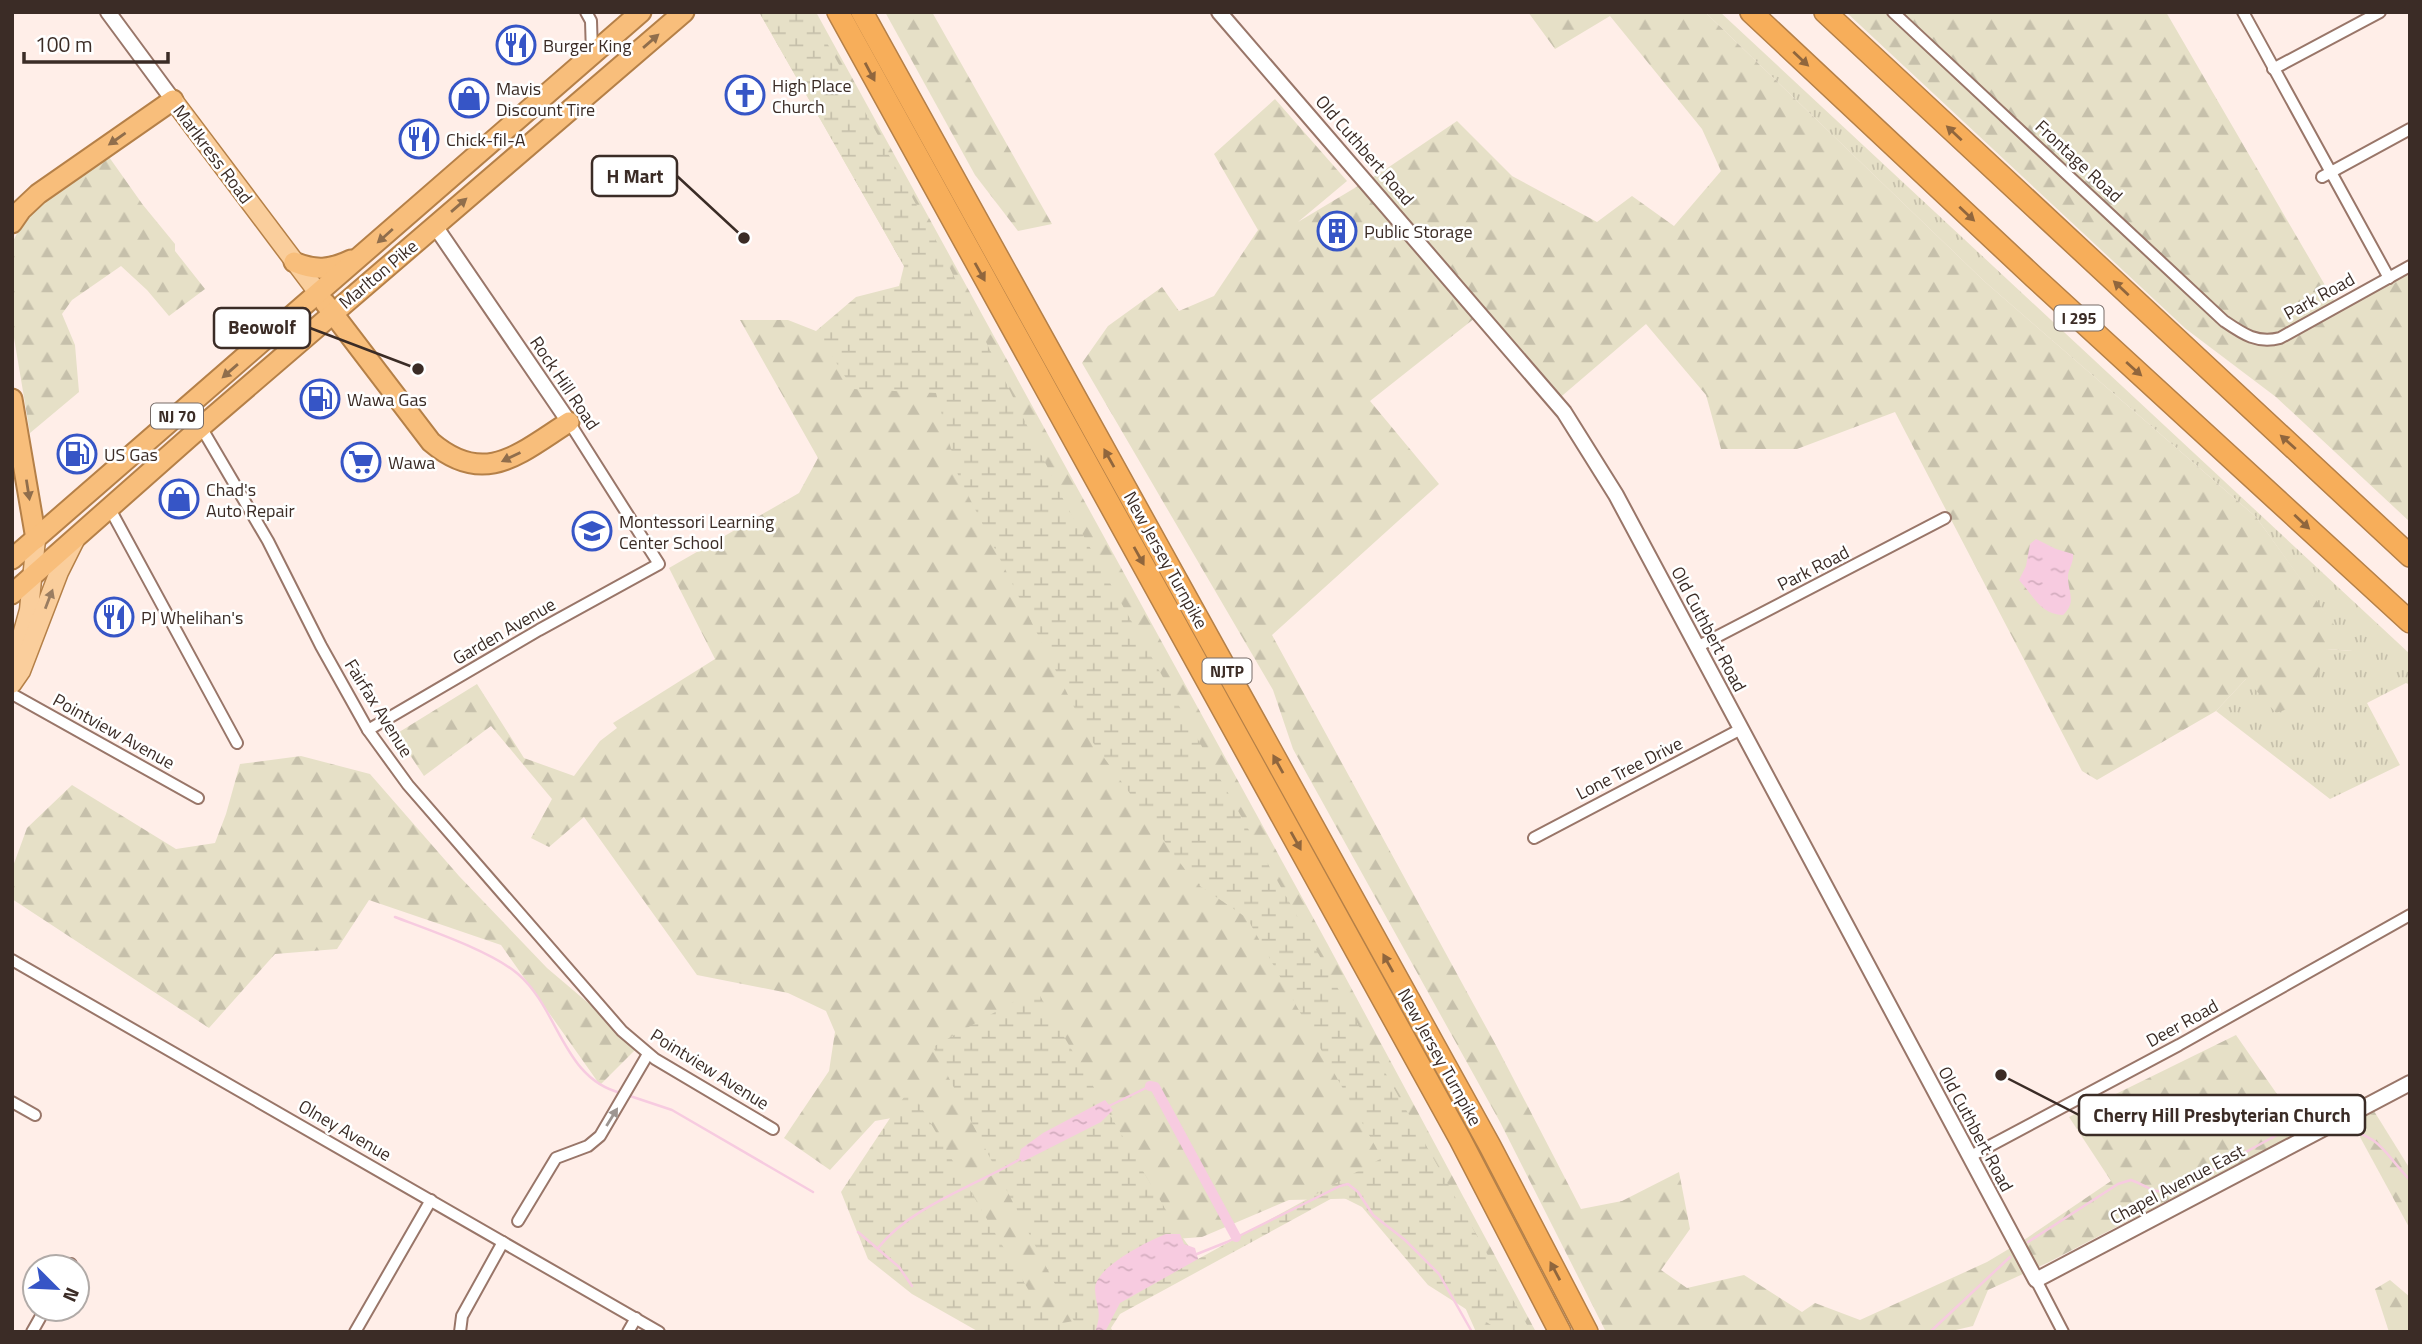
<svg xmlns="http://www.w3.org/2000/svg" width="2422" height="1344" viewBox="0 0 2422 1344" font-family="'Titillium Web',sans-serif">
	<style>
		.grass { fill: url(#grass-tufts) }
		.forest { fill: url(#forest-firs) }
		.wetland { fill: url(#wetland-marsh) }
		.water { fill: url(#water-ripples) }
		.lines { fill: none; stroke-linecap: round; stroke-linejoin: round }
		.stream { stroke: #f7cbe0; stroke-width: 2.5 }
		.canal { stroke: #f7cbe0; stroke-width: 10 }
		.minor-casing { stroke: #997669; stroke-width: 14 }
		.tertiary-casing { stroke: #997669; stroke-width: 18 }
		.primary-casing { stroke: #b58048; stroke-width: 21 }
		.trunk-casing { stroke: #b58048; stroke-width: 23 }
		.motorway-casing { stroke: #b58048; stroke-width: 24 }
		.minor { stroke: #fff; stroke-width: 10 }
		.tertiary { stroke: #fff; stroke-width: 14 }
		.primary { stroke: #face9c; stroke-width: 18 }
		.trunk { stroke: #f8be7b; stroke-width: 19 }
		.motorway { stroke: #f7ae5a; stroke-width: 21 }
		.oneway { fill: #906e4c }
		.oneway2 { fill: #90663d }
		.oneway3 { fill: #9a7d61 }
		.oneway4 { fill: #9d9692 }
		.labels { text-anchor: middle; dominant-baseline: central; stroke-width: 5; stroke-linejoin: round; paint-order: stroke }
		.shield { fill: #fff; stroke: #766b67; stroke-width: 2 }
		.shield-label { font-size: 16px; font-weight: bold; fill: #3b2c26 }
		.poi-label { font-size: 18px; fill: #3b2c26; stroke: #fff; text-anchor: start }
		.street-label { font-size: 18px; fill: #3b2c26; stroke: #fff }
		.leader { fill: none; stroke: #3b2c26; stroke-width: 2.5 }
		.callout-dot { fill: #3b2c26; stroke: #fff; stroke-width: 2.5 }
		.callout { fill: #fff; stroke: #3b2c26; stroke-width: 2.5 }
		.callout-label { font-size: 19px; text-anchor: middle; font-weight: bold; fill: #3b2c26 }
	</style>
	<defs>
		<pattern id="grass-tufts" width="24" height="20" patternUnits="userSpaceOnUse" patternTransform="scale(1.75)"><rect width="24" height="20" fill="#e6e0c7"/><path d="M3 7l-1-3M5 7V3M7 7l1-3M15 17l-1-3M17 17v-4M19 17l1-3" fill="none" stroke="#c6c0ab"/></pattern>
		<pattern id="forest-firs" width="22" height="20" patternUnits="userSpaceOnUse" patternTransform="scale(1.75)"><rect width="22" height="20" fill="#e6e0c7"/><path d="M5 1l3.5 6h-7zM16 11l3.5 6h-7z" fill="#c6c0ab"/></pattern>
		<pattern id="wetland-marsh" width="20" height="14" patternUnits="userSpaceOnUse" patternTransform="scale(1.75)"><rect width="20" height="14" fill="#e6e0c7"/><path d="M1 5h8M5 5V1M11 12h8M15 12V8" fill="none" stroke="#c6c0ab"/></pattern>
		<pattern id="water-ripples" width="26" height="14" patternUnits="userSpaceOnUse" patternTransform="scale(1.75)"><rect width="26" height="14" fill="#f7cbe0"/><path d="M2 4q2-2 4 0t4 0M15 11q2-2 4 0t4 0" fill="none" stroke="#d5aec0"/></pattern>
	</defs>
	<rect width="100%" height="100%" fill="#ffeee8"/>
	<!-- grass -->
	<path class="grass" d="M1705,12H1720L2410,654V685L2406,683L2367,703L2400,765L2330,799L2216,711L2246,679L2327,649L2352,651L2256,517L1984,281Z"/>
	<!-- forest -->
	<g class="forest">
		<path d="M759,12H816L1327,943L1536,1332H1476L1453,1280L1373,1198L1289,1200L1202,1237L1162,1240L1079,1332H1042L914,1114L875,1121L830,1170L784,1138L829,1071L835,1032L826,1011L788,993L697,975L584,817L549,847L531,838L552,799L491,726L424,776L396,734L477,684L524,758L574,776L600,741L617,728L613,723L715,659L669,568L799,493L818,458L740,320H788L816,331L905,353L904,266Z"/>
		<path d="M885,12H932L1052,224L1018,231L975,175Z"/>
		<path d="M1528,12H1705L1984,281L2256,517L2353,651L2327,649L2309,701L2276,713L2246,679L2216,711L2097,780L2082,771L1895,412L1797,449H1721L1706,395L1646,324L1556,401L1480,314L1370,401L1439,484L1272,635L1498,1049L1581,1209L1622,1201L1679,1172L1690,1229L1661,1270L1687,1288L1744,1275L1802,1312L1815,1303L1860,1320L1987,1262L2027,1238L2111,1181L2069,1117L2236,1035L2295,1120L2301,1135L2288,1138L2047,1263L1988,1290L1973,1326L1947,1332H1606L1500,1122L1293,749L1273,690L1082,363L1108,326L1162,287L1179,311L1214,296L1258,230L1214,154L1275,99L1347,181L1298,222L1383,171L1457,121L1512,176L1597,222L1632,196L1674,226L1721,171L1702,129L1610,16L1555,49Z"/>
		<path d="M1846,12H2166L2340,311L2410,271V522L2276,397L2186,329Z"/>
		<path d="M109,157L143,205L175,244V251L205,289L169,316L147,290L121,266L72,300L62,314L75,345L79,392L30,433L12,326V243L21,226L40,204Z"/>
		<path d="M301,756L370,774L459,876L547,968L639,1046L600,1085L501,945L369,900L337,949L275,954L209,1028L12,899V869L27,828L72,785L176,849L215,843L226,814L240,764Z"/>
		<path d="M2369,1103L2410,1169V1229L2348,1115Z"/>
		<path d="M2390,1280L2410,1297V1332H2389L2375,1289Z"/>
	</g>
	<!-- wetland -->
	<path class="wetland" d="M759,12H810L939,246L1065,503L1531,1332H1502L1428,1285L1362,1207L1338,1195L1120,1314L1111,1328L1113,1332H979L912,1294L868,1259L841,1192L910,1088L1035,1301L1056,1324L1074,1321L933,1047L1036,989L1180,1234L1198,1259L1382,1158L1247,918L1194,882L1089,737L958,475L936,393L853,389L816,331L856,297L899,286L904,266Z"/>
	<!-- water -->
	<g class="water">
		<path d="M2036,539L2056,549L2073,554C2074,563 2068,569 2068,577C2068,592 2077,602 2063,615C2040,614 2033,595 2019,580L2026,566L2030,544Z"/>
		<path d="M1105,1100L1113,1110L1101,1122L1022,1162L1019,1158L1021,1149L1043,1133Z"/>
		<path d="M1166,1234H1180L1184,1244L1195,1248L1198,1259L1120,1303L1105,1332H1095C1103,1310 1096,1309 1095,1289C1095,1267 1148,1241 1166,1234Z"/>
	</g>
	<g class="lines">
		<!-- stream -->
		<g class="stream">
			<path d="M395,917C429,930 491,951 518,974C559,1009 563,1079 621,1093"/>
			<path d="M627,1095L672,1110L813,1192"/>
			<path d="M1109,1106L1150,1086"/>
			<path d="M2342,1131C2378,1131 2387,1157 2410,1180"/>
			<path d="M858,1232L899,1267L912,1286"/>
			<path d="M2028,1242L2118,1184L2131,1180C2151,1187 2154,1196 2178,1189L2277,1135L2289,1131"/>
			<path d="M878,1248C911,1206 977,1185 1022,1158"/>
			<path d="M1197,1254L1227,1242L1340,1186L1348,1184L1358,1192L1373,1215L1405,1240L1439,1274L1472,1332"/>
			<path d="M1930,1332L2010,1257"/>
		</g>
		<!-- canal -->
		<path class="canal" d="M1150,1086L1155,1087L1236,1237"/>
		<defs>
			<g id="minor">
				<path d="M586,12L591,21L592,54"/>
				<path d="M1893,12L2224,321C2243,334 2257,344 2280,338L2410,266"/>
				<path d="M2243,12L2389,278"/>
				<path d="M2273,69L2380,12"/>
				<path d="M2322,177L2410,129"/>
				<path d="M201,427L268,541L321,646L368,730L408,785L622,1031L655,1059L773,1129"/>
				<path d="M110,509L237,743"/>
				<path d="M1697,647L1945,518"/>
				<path d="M12,694L198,798"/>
				<path d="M368,730L539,630L659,564L569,422"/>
				<path d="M1534,838L1741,729"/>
				<path d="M12,960L659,1332"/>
				<path d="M12,1102L35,1115"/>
				<path d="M1969,1157L2179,1045L2410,915"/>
				<path d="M518,1221L556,1158L588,1146L600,1136L648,1054"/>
				<path d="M69,1267L71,1264"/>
				<path d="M2036,1280L2063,1332"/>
				<path d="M32,1332L45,1309"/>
				<path d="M355,1332L431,1200"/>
				<path d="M460,1332L462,1316L503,1242"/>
				<path d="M628,1332L636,1318"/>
			</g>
			<g id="tertiary">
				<path d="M108,12L173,100"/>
				<path d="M1219,12L1564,412L1616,495L2036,1280L2410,1083"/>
				<path d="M435,226L569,422"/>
			</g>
			<g id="primary">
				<path d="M173,100L319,294"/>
				<path d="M16,657L29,610L36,539"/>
				<path d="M12,684L21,671L59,572L75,540"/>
			</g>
			<g id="trunk">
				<path d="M12,223L21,210L38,194L173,100"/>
				<path d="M294,262C315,271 330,270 351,260"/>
				<path d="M325,303L431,442C485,488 520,453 569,422"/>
				<path d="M12,399L36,539"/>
				<path d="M12,559L641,12"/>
				<path d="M12,594L201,427L684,12"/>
			</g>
			<g id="motorway">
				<path d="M838,12L1460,1139L1560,1332"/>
				<path d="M862,12L1490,1146L1587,1332"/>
				<path d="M1751,12L2035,278L2410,622"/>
				<path d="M1825,12L2410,556"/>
			</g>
		</defs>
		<!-- minor casing -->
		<use href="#minor" class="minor-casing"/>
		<!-- tertiary casing -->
		<use href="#tertiary" class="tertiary-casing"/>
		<!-- primary casing -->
		<use href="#primary" class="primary-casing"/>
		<!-- trunk casing -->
		<use href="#trunk" class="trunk-casing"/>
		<!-- motorway casing -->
		<use href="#motorway" class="motorway-casing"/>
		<!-- minor -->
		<use href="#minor" class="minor"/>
		<!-- tertiary -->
		<use href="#tertiary" class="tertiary"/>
		<!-- primary -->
		<use href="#primary" class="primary"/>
		<!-- trunk -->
		<use href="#trunk" class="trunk"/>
		<!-- motorway -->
		<use href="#motorway" class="motorway"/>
	</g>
	<!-- one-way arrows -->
	<defs><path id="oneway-solid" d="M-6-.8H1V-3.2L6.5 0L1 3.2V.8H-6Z" transform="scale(1.75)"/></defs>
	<g class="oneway">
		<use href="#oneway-solid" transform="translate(651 41) rotate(-41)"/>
		<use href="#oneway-solid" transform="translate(117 139) rotate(145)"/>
		<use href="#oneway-solid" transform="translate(459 205) rotate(-41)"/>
		<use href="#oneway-solid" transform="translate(385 236) rotate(138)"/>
		<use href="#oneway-solid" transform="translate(230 371) rotate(139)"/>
		<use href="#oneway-solid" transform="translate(511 457) rotate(154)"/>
		<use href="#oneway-solid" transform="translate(28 490) rotate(81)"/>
	</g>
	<g class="oneway2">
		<use href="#oneway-solid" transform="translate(1801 59) rotate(43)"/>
		<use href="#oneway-solid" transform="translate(870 72) rotate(62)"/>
		<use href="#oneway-solid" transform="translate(1954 133) rotate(-137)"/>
		<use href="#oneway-solid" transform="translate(1967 214) rotate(43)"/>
		<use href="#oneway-solid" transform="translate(980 272) rotate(61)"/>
		<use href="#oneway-solid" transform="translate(2121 288) rotate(-137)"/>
		<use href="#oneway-solid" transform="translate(2134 369) rotate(42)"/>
		<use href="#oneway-solid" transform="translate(2288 442) rotate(-138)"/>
		<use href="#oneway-solid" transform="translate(1109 458) rotate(-119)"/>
		<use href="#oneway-solid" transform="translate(2302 522) rotate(43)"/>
		<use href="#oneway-solid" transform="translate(1139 556) rotate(61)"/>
		<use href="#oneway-solid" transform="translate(1278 764) rotate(-119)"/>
		<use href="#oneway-solid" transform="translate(1296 841) rotate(61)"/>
		<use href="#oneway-solid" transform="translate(1388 963) rotate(-119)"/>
		<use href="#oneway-solid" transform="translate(1555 1271) rotate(-118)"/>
	</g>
	<use class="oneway3" href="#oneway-solid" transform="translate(49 599) rotate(-69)"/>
	<use class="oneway4" href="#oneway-solid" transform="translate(612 1117) rotate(-58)"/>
	<!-- icons -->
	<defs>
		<symbol id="restaurant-ring" viewBox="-11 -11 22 22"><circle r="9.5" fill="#fff" stroke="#3655c6" stroke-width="1.5"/><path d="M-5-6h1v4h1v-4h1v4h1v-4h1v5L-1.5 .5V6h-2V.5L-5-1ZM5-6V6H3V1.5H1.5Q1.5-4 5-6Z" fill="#3655c6"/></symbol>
		<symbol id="church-ring" viewBox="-11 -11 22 22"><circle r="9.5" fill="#fff" stroke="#3655c6" stroke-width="1.5"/><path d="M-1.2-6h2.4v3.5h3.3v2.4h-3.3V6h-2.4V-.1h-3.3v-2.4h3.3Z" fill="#3655c6"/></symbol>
		<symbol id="shop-ring" viewBox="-11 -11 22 22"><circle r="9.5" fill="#fff" stroke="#3655c6" stroke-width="1.5"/><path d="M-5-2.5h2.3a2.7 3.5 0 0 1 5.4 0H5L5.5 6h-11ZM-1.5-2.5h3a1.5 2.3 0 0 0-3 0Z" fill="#3655c6"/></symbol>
		<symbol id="building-ring" viewBox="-11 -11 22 22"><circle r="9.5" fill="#fff" stroke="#3655c6" stroke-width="1.5"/><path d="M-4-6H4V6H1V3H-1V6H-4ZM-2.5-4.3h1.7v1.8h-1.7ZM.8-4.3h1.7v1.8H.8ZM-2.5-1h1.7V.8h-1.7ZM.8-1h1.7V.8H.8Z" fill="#3655c6"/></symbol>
		<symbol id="fuel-ring" viewBox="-11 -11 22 22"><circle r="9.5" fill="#fff" stroke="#3655c6" stroke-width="1.5"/><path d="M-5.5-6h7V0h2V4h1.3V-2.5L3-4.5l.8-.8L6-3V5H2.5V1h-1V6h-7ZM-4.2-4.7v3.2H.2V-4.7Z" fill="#3655c6"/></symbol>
		<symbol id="supermarket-ring" viewBox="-11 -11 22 22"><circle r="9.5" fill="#fff" stroke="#3655c6" stroke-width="1.5"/><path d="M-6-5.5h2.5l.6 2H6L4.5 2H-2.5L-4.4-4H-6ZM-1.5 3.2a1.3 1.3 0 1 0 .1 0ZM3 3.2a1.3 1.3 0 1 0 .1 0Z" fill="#3655c6"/></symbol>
		<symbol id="school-ring" viewBox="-11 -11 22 22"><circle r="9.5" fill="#fff" stroke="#3655c6" stroke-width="1.5"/><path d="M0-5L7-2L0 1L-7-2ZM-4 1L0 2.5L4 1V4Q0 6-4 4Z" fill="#3655c6"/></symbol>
	</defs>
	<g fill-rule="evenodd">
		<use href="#restaurant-ring" x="494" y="23" width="44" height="44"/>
		<use href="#church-ring" x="723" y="73" width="44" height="44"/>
		<use href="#shop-ring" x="447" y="76" width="44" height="44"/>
		<use href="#restaurant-ring" x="397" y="117" width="44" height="44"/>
		<use href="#building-ring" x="1315" y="209" width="44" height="44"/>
		<use href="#fuel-ring" x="298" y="377" width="44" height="44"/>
		<use href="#fuel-ring" x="55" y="432" width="44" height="44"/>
		<use href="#supermarket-ring" x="339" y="440" width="44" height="44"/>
		<use href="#shop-ring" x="157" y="477" width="44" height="44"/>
		<use href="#school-ring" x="570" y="509" width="44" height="44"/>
		<use href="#restaurant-ring" x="92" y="595" width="44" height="44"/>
	</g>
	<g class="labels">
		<!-- shield labels -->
		<g class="shield">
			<rect x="2054.5" y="305.5" width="49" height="25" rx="5"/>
			<rect x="151" y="403.5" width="52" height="25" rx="5"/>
			<rect x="1202.5" y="658.5" width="49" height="25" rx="5"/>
		</g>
		<g class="shield-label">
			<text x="2079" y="318">I 295</text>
			<text x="177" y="416">NJ 70</text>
			<text x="1227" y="671">NJTP</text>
		</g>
		<!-- poi labels -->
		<g class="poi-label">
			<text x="543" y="45">Burger King</text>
			<text x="772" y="85">High Place<tspan x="772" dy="21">Church</tspan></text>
			<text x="496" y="88">Mavis<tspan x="496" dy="21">Discount Tire</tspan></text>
			<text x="446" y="139">Chick-fil-A</text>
			<text x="1364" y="231">Public Storage</text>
			<text x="347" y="399">Wawa Gas</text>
			<text x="104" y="454">US Gas</text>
			<text x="388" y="462">Wawa</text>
			<text x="206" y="489">Chad's<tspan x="206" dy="21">Auto Repair</tspan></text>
			<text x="619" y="521">Montessori Learning<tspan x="619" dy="21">Center School</tspan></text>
			<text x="141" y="617">PJ Whelihan's</text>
		</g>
		<!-- street labels -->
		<g class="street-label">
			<text transform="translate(1365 150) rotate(49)">Old Cuthbert Road</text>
			<text transform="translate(213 154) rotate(53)">Marlkress Road</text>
			<text transform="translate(2079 161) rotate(43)">Frontage Road</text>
			<text transform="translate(378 274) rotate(-40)">Marlton Pike</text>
			<text transform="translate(2319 296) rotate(-29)">Park Road</text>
			<text transform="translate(565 383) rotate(56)">Rock Hill Road</text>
			<text transform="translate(1166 560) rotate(61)">New Jersey Turnpike</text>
			<text transform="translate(1813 568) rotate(-27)">Park Road</text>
			<text transform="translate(1709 629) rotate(62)">Old Cuthbert Road</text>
			<text transform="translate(504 631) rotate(-30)">Garden Avenue</text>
			<text transform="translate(379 708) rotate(58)">Fairfax Avenue</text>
			<text transform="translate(114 731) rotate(29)">Pointview Avenue</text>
			<text transform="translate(1629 768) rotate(-27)">Lone Tree Drive</text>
			<text transform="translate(2182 1023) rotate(-29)">Deer Road</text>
			<text transform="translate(1440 1057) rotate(61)">New Jersey Turnpike</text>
			<text transform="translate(710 1069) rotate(32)">Pointview Avenue</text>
			<text transform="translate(1976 1129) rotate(62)">Old Cuthbert Road</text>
			<text transform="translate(345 1130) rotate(30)">Olney Avenue</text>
			<text transform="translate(2177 1184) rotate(-28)">Chapel Avenue East</text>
		</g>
	</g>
	<!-- callouts -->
	<path class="leader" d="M744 238L677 176M418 369L310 328M2001 1075L2079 1115"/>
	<g class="callout-dot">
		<circle cx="744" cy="238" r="7"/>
		<circle cx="418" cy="369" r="7"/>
		<circle cx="2001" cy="1075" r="7"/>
	</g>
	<g class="callout">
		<rect x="592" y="156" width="85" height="40" rx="7"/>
		<rect x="214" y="308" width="96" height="40" rx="7"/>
		<rect x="2079" y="1095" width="286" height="40" rx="7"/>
	</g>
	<g class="callout-label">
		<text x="635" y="183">H Mart</text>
		<text x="262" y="334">Beowolf</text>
		<text x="2222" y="1122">Cherry Hill Presbyterian Church</text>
	</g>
	<!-- border -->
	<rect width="2422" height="1344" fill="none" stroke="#3b2c26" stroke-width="28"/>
	<!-- north arrow -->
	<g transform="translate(56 1288) rotate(114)"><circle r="33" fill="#ffffff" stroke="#b1aba8" stroke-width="2"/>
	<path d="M0-5L12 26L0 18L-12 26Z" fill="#3655c6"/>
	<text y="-10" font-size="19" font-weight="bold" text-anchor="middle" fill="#3b2c26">N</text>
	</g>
	<!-- scale -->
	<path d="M24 52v10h144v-10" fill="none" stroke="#3b2c26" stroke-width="3.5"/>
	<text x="35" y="52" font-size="21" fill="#3b2c26" stroke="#ffffff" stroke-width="5" paint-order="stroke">100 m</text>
</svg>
